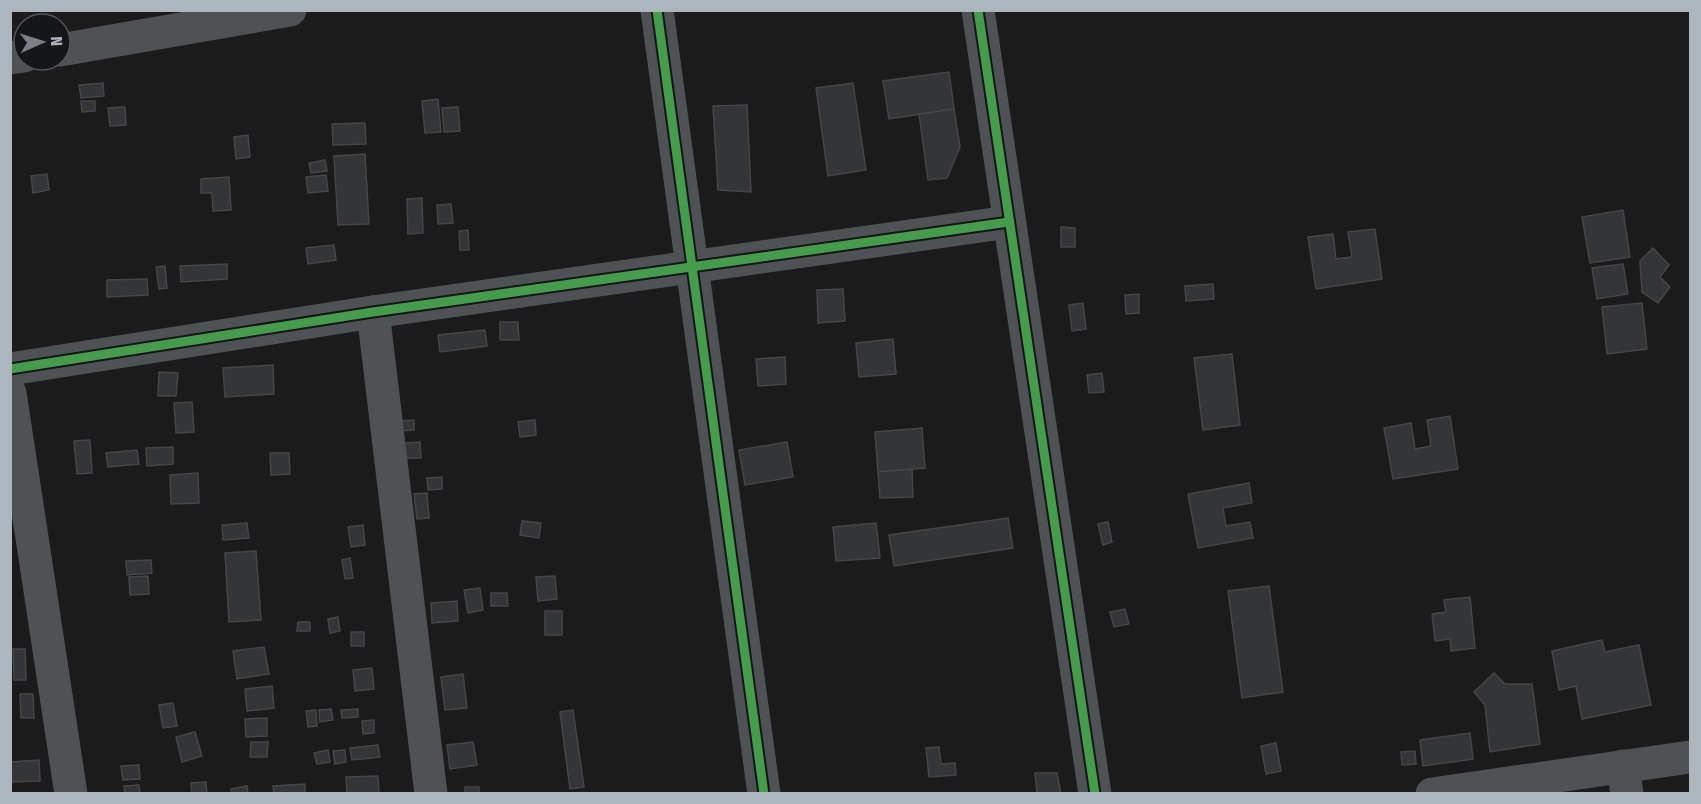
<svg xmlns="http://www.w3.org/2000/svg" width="1701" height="804" viewBox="0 0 1701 804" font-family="'Fira Sans Condensed',sans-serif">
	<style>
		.building { fill: #343536; stroke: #444648; stroke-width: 1.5 }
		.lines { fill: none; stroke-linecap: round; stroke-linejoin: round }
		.minor { stroke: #4f5255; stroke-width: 33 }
		.cycleway-casing { stroke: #151618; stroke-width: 13 }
		.cycleway { stroke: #469c4c; stroke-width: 9 }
	</style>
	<rect width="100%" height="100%" fill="#1b1b1c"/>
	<!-- building -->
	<g class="building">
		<path d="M949,72L954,109L889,119L883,81Z"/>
		<path d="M103,83L104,96L81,98L79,85Z"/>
		<path d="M853,83L866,170L828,176L816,88Z"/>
		<path d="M438,99L441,132L425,133L422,101Z"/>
		<path d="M81,101H95V111L82,112Z"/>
		<path d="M747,105L751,192L718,190L713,106Z"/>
		<path d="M125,107L126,125L110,126L108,108Z"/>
		<path d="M458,107L460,131L444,132L442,108Z"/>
		<path d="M954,109L960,147L947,178L928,180L919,114Z"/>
		<path d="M365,123L366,144L333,145L332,124Z"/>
		<path d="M248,135L250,157L236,159L234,137Z"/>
		<path d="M365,154L369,224L338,225L334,156Z"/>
		<path d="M325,160L327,171L311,173L309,163Z"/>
		<path d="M47,174L49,190L33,193L31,176Z"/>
		<path d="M326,175L328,191L308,193L306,177Z"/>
		<path d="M229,177L231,210L213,211L212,193H201V179Z"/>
		<path d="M422,198L423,233L408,234L407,199Z"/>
		<path d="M451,204L453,223L438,224L437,205Z"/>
		<path d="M1623,210L1630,257L1590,263L1582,217Z"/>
		<path d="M1061,227L1075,228V247H1061Z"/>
		<path d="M1375,229L1382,279L1316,289L1308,237L1333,234L1336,259L1352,257L1348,232Z"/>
		<path d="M468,230L469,250H460L459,231Z"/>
		<path d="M334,245L336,260L308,264L306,248Z"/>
		<path d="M1653,248L1669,265L1660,277L1670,287L1658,303L1642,292L1640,261Z"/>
		<path d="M227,264V279L181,282L180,266Z"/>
		<path d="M1623,264L1628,294L1597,299L1592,268Z"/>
		<path d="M165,266L167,288L159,289L156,267Z"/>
		<path d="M147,279L148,295L107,297V280Z"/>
		<path d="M1213,284L1214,299L1186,301L1185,286Z"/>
		<path d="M843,289L845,321L818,323L817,290Z"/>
		<path d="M1139,294V313L1126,314L1125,295Z"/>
		<path d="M1083,303L1086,329L1072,331L1069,305Z"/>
		<path d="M1642,303L1647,349L1607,354L1602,307Z"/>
		<path d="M500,322H518L519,340H500Z"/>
		<path d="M485,330L487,346L440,352L438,335Z"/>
		<path d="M893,339L896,374L859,377L856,343Z"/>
		<path d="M1232,354L1240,425L1203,430L1194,358Z"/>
		<path d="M785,357L786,384L758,386L756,359Z"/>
		<path d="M273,365L274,394L225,397L223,368Z"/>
		<path d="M159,372L178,373L176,396H158Z"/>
		<path d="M1102,373L1104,392L1089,393L1087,375Z"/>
		<path d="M192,402L194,432L176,433L174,403Z"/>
		<path d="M1450,416L1458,469L1393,479L1384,428L1411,423L1415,449L1431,446L1427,420Z"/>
		<path d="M414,420V430L401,431L400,421Z"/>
		<path d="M535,420L536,435L520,437L518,422Z"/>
		<path d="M922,428L925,468L878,472L875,432Z"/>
		<path d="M90,440L92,473L77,474L74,441Z"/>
		<path d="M420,442L421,458H405L404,443Z"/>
		<path d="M787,442L793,477L745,485L739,450Z"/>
		<path d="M173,447V464L147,466L146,448Z"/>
		<path d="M137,450L139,464L108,467L106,453Z"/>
		<path d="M270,453H289L290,474L271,475Z"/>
		<path d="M912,469L913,497L880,498L878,472Z"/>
		<path d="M198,473L199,503L171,504L170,475Z"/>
		<path d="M442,477V489L428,490L427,478Z"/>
		<path d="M1249,483L1252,503L1223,508L1226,526L1250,522L1253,538L1198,548L1188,494Z"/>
		<path d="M427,493L429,518L417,519L414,494Z"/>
		<path d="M1008,518L1013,548L894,566L889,535Z"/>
		<path d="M522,521L541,523L539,538L520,535Z"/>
		<path d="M1108,522L1112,542L1103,545L1098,524Z"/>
		<path d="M247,523L249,538L223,540L222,525Z"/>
		<path d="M876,523L880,558L836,561L833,527Z"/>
		<path d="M363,525L365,545L351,547L348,527Z"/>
		<path d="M256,551L261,620L229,622L225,553Z"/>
		<path d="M350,558L353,578L345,579L342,560Z"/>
		<path d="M151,560L152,573L127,575L126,561Z"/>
		<path d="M148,576L149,594L130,595L129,577Z"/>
		<path d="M555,576L557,599L538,601L536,577Z"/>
		<path d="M1269,586L1283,692L1242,698L1228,591Z"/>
		<path d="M480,588L483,610L468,613L464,590Z"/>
		<path d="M491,593H507L508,606H491Z"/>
		<path d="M1470,597L1475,648L1451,651L1450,639L1435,641L1432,614L1446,612L1444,600Z"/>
		<path d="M457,601L458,621L432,623L431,603Z"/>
		<path d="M1125,609L1129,624L1114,627L1110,612Z"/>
		<rect x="545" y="611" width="17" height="24"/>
		<path d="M338,617L340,631L330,633L328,619Z"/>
		<path d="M298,622H310V631H297Z"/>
		<rect x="351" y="632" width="13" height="14"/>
		<path d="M1602,640L1605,652L1639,645L1651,705L1582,719L1576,686L1559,690L1552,651Z"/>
		<path d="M264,647L269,674L237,679L233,651Z"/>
		<path d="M13,649H25L26,680H14Z"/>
		<path d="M372,668L374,689L355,691L353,670Z"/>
		<path d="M1494,673L1505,684H1532L1540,744L1490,752L1485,705L1474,692Z"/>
		<path d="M463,674L467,708L445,710L441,677Z"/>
		<path d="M272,686L274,708L247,711L245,689Z"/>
		<path d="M20,694H33L34,718H21Z"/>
		<path d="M173,703L177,726L163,728L159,705Z"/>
		<path d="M331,709L333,720L320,722L319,710Z"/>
		<path d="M358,709V717L342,718L341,710Z"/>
		<path d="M316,710L317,726L308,727L306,711Z"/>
		<path d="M573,710L584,787L570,789L560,712Z"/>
		<path d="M267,718V736L246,737L245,719Z"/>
		<path d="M374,720V733L363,734L362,721Z"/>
		<path d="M195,732L202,756L182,762L176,737Z"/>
		<path d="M1470,733L1473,759L1423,766L1420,740Z"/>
		<path d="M251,742H268L267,757H250Z"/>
		<path d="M473,742L477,765L450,769L447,745Z"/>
		<path d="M1276,743L1281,771L1266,774L1261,746Z"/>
		<path d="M378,745L380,757L352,760L350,748Z"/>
		<path d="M939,747L941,764L955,763L956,775L929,777L926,748Z"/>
		<path d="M328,750L330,762L317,764L314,753Z"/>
		<path d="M345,750L346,762L335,764L333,751Z"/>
		<path d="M1415,751L1416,764L1402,765L1401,752Z"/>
		<path d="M39,760L40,781L12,782L11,762Z"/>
		<path d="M139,765L140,779L123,780L121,766Z"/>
		<path d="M1035,773H1057L1061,794H1037Z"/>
		<path d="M378,776L379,794H347L346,777Z"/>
		<path d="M206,782L207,794H192L191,783Z"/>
		<path d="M305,784V794H274L273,786Z"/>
		<path d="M139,785L140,794H125L124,786Z"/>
		<path d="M247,786L248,794H232L231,789Z"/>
		<rect x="465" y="787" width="14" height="7"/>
	</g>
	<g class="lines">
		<!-- minor -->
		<g class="minor">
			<path d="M657,10L764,794"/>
			<path d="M978,10L1095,794"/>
			<path d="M60,50L290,10"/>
			<path d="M10,58L24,56"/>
			<path d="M373,312L431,794"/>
			<path d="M10,369L373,312L1009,222"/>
			<path d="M10,393L71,794"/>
			<path d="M1623,766L1627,794"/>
			<path d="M1432,794L1690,757"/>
		</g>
		<defs>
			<g id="cycleway">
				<path d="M657,10L764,794"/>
				<path d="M978,10L1095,794"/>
				<path d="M10,369L373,312L1009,222"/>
			</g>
		</defs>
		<!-- cycleway casing -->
		<use href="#cycleway" class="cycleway-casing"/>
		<!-- cycleway -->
		<use href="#cycleway" class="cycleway"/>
	</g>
	<!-- border -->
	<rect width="1701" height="804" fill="none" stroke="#adb5bd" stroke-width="24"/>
	<!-- north arrow -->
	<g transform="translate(42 42) rotate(87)"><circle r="28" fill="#151618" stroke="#52565a" stroke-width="1.5"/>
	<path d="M0-4.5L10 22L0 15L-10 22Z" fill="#7a7f85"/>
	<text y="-9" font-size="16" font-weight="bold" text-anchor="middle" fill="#adb5bd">N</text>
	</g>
</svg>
